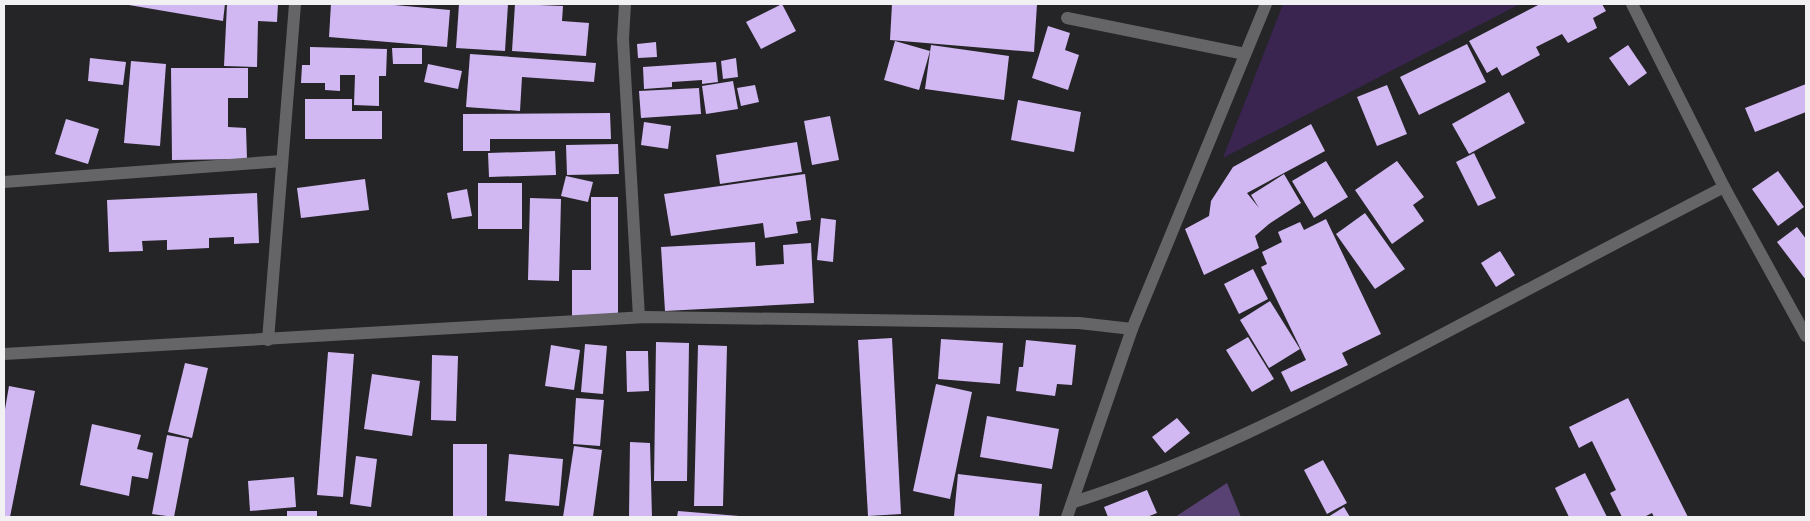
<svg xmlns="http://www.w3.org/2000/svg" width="1810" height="521" viewBox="0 0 1810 521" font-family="'Public Sans',sans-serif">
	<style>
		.green { fill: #392550 }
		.forest { fill: #584273 }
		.building { fill: #d1b8f2 }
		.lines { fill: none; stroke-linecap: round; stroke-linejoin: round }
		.minor { stroke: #656467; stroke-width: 12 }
	</style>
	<rect width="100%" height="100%" fill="#252427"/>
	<!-- green -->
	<path class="green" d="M1283,4H1520L1223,158Z"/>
	<!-- forest -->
	<path class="forest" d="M1227,483L1241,517H1175Z"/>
	<!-- building -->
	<g class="building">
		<path d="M123,4H225L223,21Z"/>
		<path d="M227,4H278L277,22L258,21L257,67L224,66Z"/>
		<path d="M331,4H383L450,10L447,47L329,37Z"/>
		<path d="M459,4H508L505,51L456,48Z"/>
		<path d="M515,4L563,6L562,21L589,23L586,56L512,51Z"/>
		<path d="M782,4L796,31L761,49L746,22Z"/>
		<path d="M892,4H1037L1034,52L890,40Z"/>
		<path d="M1540,4H1602L1606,11L1593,18L1597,28L1568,43L1562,34L1536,47L1540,55L1502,76L1497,67L1487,73L1469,41Z"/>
		<path d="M1048,26L1070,33L1065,50L1079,55L1068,90L1032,78Z"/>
		<path d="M895,41L930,51L919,90L884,80Z"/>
		<path d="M656,42L657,57L638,58L637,44Z"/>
		<path d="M1467,44L1486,82L1419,115L1400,77Z"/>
		<path d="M931,45L1009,56L1004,100L925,89Z"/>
		<path d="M1628,45L1647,73L1629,86L1609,58Z"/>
		<path d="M310,47L387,49L386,76H379V106L354,105L355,75H340V91L325,90V83H301L302,65H310Z"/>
		<path d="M392,48H422V64H393Z"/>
		<path d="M470,54L596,63L594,82L522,77L520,111L466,107Z"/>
		<path d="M90,58L126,62L123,85L88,81Z"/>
		<path d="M736,58L738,77L723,79L721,61Z"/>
		<path d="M131,61L166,64L160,146L124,143Z"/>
		<path d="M716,62L718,82L702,84V80L672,82V87L644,89L643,67Z"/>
		<path d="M428,64L462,71L458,89L424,82Z"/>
		<path d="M171,68H248V98H228V127L246,128L247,159L172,160Z"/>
		<path d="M733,81L738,109L706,114L702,86Z"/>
		<path d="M1806,84V112L1755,132L1745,108Z"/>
		<path d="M755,85L759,102L741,106L737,88Z"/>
		<path d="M1387,85L1407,134L1377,146L1357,97Z"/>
		<path d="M699,88L701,114L641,118L639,91Z"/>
		<path d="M1509,92L1525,123L1469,154L1452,124Z"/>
		<path d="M305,99H352V111H382V139H305Z"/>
		<path d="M1018,100L1081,112L1074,152L1011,140Z"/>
		<path d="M610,113L611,139H490V151H463V114Z"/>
		<path d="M830,116L839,160L812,165L804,121Z"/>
		<path d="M66,119L99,129L88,164L55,154Z"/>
		<path d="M644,122L671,126L668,149L641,145Z"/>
		<path d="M1311,124L1325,151L1247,193L1259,208L1251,195L1284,174L1301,203L1269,224L1255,236L1259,248L1204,275L1185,229L1209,216L1211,201L1233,167Z"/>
		<path d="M797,142L802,172L720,184L716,155Z"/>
		<path d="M618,144L619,174L567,175L566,145Z"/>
		<path d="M555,151L556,175L489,177L488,153Z"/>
		<path d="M1474,153L1496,198L1478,206L1456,162Z"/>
		<path d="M1326,161L1348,197L1314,218L1292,181Z"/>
		<path d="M1397,161L1424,197L1413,205L1424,221L1392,244L1355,190Z"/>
		<path d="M1778,171L1804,207L1778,226L1752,189Z"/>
		<path d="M805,174L811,220L796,222L798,233L765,238L763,223L671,236L664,194Z"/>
		<path d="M566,176L593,182L588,202L561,196Z"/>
		<path d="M365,179L369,210L301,218L297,188Z"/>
		<rect x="478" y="183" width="44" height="46"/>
		<path d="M467,189L472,216L452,219L447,193Z"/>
		<path d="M257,193L259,243L234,244V237L209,238V248L167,250V240L142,241L143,251L109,252L107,200Z"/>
		<path d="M591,197H618V316H572V270H591Z"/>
		<path d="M530,198L561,199L559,281L528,280Z"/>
		<path d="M1365,213L1405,269L1375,289L1336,234Z"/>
		<path d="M821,218L836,220L833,262L817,260Z"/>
		<path d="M1326,219L1381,334L1342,353L1348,365L1291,392L1281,372L1306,360L1261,267L1267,264L1262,252L1282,242L1278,232L1300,222L1304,230Z"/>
		<path d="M1797,227L1806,239V280L1777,242Z"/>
		<path d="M755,242L756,266L784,264L783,245L811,243L814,303L665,311L661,247Z"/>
		<path d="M1500,251L1515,275L1496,287L1481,263Z"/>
		<path d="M1253,269L1268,299L1239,314L1224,284Z"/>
		<path d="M1270,301L1300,349L1269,368L1240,320Z"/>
		<path d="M1248,337L1274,379L1252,392L1226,350Z"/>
		<path d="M892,338L901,514L868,516L858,340Z"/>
		<path d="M941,339L1003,343L1000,384L938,379Z"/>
		<path d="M1026,340L1076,345L1072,385L1057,384L1055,396L1016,391L1019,367H1023Z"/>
		<path d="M656,342L689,343L687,481H654Z"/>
		<path d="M585,344L607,346L603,394L581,392Z"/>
		<path d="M551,345L580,350L574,390L545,386Z"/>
		<path d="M698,345L727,346L723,506H694Z"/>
		<path d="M626,351H648L649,391L627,392Z"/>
		<path d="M328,352L354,354L343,497L317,495Z"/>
		<path d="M432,355L458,356L456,421L431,420Z"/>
		<path d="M185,363L208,368L192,438L168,432Z"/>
		<path d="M372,374L420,381L412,436L364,429Z"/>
		<path d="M936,384L972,392L950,499L913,491Z"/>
		<path d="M9,386L35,391L10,517H4V415Z"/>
		<path d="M576,398L604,400L600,446L573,444Z"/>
		<path d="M1628,398L1688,517H1654L1652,513L1644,517H1622L1610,493L1616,490L1592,441L1579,448L1569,427Z"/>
		<path d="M987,416L1059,429L1052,469L980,457Z"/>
		<path d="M1177,418L1190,433L1165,453L1152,437Z"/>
		<path d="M92,424L141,435L137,449L153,453L148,479L132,476L129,496L80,485Z"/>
		<path d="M167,435L189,439L174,517L152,514Z"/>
		<path d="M630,442L650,443L652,517H629Z"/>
		<rect x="453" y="444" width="34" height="73"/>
		<path d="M574,446L602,450L593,517H563Z"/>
		<path d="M509,454L563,459L559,506L505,501Z"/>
		<path d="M356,456L377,459L371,507L350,504Z"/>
		<path d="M1323,460L1347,503L1327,514L1304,470Z"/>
		<path d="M1585,473L1607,517H1569L1555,488Z"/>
		<path d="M958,474L1042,484L1039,517L954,516Z"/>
		<path d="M294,477L296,507L250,511L248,481Z"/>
		<path d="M1147,490L1157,513L1147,517H1108L1104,507Z"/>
		<path d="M1344,507L1350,517H1328Z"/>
		<rect x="287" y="511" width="30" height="6"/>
		<path d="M678,511L739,516V517H677Z"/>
	</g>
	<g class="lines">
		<!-- minor -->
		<g class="minor">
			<path d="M625,4L623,39L639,317"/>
			<path d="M1632,4L1724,187L1806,336"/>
			<path d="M1067,18L1245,54"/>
			<path d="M4,182L282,161"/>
			<path d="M1132,329L1266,4"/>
			<path d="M268,340L295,4"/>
			<path d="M4,354L646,317L1079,323L1132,329L1067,517"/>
			<path d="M1074,502C1196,463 1309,404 1422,345C1523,292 1623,239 1724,187"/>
		</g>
	</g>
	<!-- border -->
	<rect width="1810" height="521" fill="none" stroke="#f1f0f2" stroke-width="10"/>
</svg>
